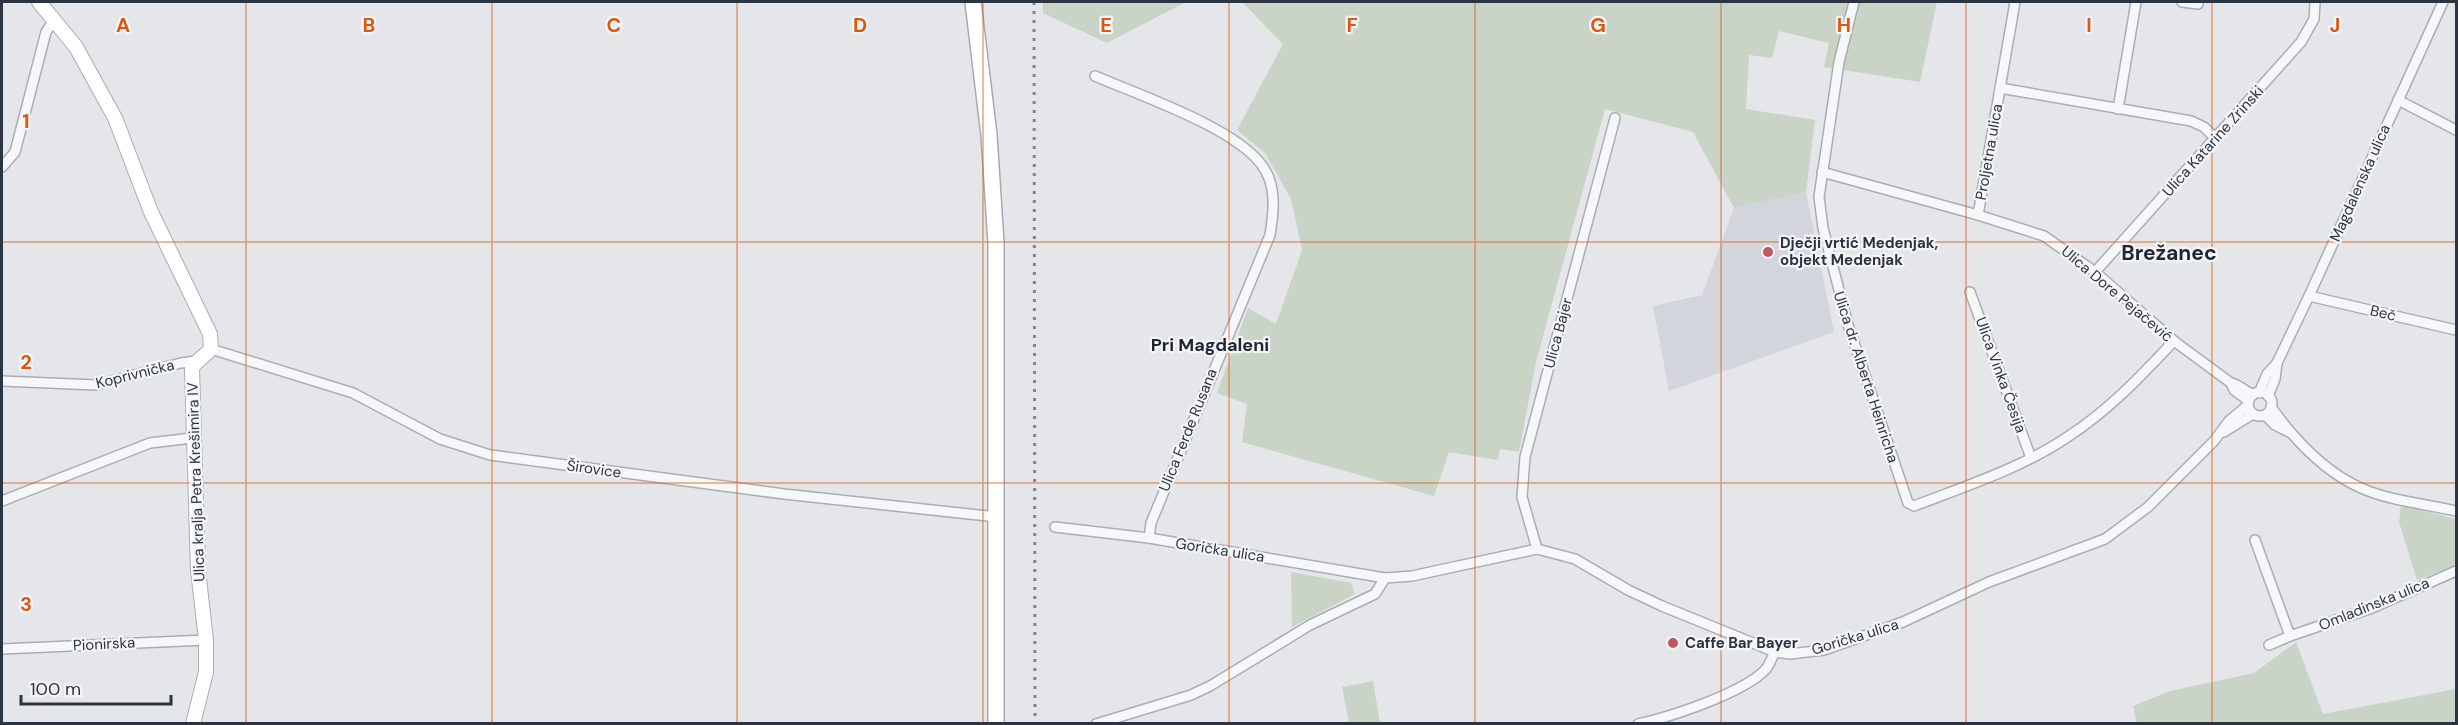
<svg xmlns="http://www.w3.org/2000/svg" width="2458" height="725" viewBox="0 0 2458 725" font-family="'DM Sans',sans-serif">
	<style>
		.built { fill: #d2d5dc }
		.green { fill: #c9d4c6 }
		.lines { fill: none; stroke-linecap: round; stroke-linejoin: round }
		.street-casing { stroke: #a9adb4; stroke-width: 12 }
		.secondary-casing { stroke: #a9adb4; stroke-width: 16 }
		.primary-casing { stroke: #a4aab5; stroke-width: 18 }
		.street { stroke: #f6f7f9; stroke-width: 9 }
		.secondary { stroke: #fff; stroke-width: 14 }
		.primary { stroke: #fff; stroke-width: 15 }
		.rail { stroke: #7f8593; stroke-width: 3; stroke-dasharray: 3 6; stroke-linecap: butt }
		.grid { fill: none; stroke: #df570f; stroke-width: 1.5; stroke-opacity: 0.55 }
		.poi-dot { fill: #c25661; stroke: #f4f5f8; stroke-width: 2 }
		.labels { text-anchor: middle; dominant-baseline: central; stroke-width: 4.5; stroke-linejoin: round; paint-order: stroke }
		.street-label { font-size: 15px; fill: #2d3441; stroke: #f4f5f8 }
		.poi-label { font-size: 15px; font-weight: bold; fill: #2d3441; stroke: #f4f5f8; text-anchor: start }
		.quarter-label { font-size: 18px; font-weight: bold; fill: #1f2532; stroke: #f4f5f8 }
		.district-label { font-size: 21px; font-weight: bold; fill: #1f2532; stroke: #f4f5f8 }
		.grid-label { font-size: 20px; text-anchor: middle; font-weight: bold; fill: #df570f; stroke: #f4f5f8; stroke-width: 4.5; stroke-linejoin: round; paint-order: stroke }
	</style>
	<rect width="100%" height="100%" fill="#e4e6ea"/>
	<!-- built -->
	<path class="built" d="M1806,192L1834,332L1669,391L1653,306L1702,295L1734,208Z"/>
	<!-- green -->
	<g class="green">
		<path d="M1043,2H1186L1107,43L1043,13Z"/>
		<path d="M1242,2H1937L1920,82L1824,67L1829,43L1779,31L1772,58L1749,55L1746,109L1815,120L1806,192L1734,208L1693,132L1605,109L1536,362L1519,452L1500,449L1498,460L1449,452L1434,496L1242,442L1247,404L1217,393L1248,308L1276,324L1302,250L1291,199L1265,153L1237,130L1283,44Z"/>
		<path d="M2401,505L2456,519V565L2417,580L2399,522Z"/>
		<path d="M1291,572L1351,583L1355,594L1292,627Z"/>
		<path d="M2296,642L2323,714L2456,689V723H2137L2133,706L2170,691L2254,673Z"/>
		<path d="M1373,681L1380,723H1349L1342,687Z"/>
	</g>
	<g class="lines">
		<defs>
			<g id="street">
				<path d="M1854,2L1839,62L1819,197L1823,228L1848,325L1908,503L1914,506C1966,486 2022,468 2069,436C2109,410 2141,376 2174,341"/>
				<path d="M2182,2L2198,4"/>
				<path d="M1095,76C1139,95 1233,127 1261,164C1277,184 1274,211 1270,235L1151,523L1149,538"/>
				<path d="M2000,88L2191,121L2204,127L2215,138"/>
				<path d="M2398,100L2456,130"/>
				<path d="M2118,109L2136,2"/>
				<path d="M2,167L15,152L46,32L54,20"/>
				<path d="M1822,172L1978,215L2044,236L2095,272L2174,341L2231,383L2237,385L2253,395"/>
				<path d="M1978,215L2015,2"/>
				<path d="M2095,272L2301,42L2314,19L2315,2"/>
				<path d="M1970,292L2031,458"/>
				<path d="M2309,296L2456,330"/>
				<path d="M211,349L353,393L440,439L490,455L784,494L997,517"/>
				<path d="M2,381L96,385L181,363L196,361"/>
				<path d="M2231,383L2234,390L2249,401"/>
				<circle cx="2260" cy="404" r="12"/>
				<path d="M2259,393L2267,374L2277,363L2309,296L2443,2"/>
				<path d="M2268,396L2275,379L2277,363"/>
				<path d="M2271,407C2294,439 2325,472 2361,488C2390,501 2426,504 2456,511"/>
				<path d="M2265,415L2275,425L2291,433"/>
				<path d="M2224,432L2253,414"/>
				<path d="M2,501L150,443L192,438"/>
				<path d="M1055,527L1149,538L1385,578L1412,576L1537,549L1575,559L1628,590L1662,606L1775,652L1790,654L1824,650L1903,622L1989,582L2105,539L2148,507L2214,441L2229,421L2248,405"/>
				<path d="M2255,540L2290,636"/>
				<path d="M1537,549L1522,497L1525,457L1615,118"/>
				<path d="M2269,645L2290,636L2372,608L2456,571"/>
				<path d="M2,649L206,640"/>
				<path d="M1096,724L1191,695L1210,686L1310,625L1375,594L1385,578"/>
				<path d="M1638,724C1670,717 1744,693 1766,669C1770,664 1772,657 1775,652"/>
			</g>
			<path id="secondary" d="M39,2L76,47L115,118L151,212L210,334L211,349C205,356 197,360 192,368L198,570L206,640V672L193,724"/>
			<path id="primary" d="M973,2L989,135L996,243V724"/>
		</defs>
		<!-- street casing -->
		<use href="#street" class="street-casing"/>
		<!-- secondary casing -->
		<use href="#secondary" class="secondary-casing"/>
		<!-- primary casing -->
		<use href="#primary" class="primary-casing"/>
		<!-- street -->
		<use href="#street" class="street"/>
		<!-- secondary -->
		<use href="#secondary" class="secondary"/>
		<!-- primary -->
		<use href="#primary" class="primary"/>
		<!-- rail -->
		<path class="rail" d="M1034,2L1035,724"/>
	</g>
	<!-- grid -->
	<path class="grid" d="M246,2V724M492,2V724M737,2V724M983,2V724M1229,2V724M1475,2V724M1721,2V724M1966,2V724M2212,2V724M2,242H2456M2,483H2456"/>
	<!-- markers -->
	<g class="poi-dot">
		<circle cx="1768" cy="252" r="6"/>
		<circle cx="1673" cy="643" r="6"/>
	</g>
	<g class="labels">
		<!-- street labels -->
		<g class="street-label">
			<text transform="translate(2213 141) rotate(-48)">Ulica Katarine Zrinski</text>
			<text transform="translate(1989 152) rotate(-80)">Proljetna ulica</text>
			<text transform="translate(2360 183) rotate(-66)">Magdalenska ulica</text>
			<text transform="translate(2117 294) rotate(40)">Ulica Dore Pejačević</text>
			<text transform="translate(2383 313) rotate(13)">Beč</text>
			<text transform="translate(1558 333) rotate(-75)">Ulica Bajer</text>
			<text transform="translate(135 374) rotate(-14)">Koprivnička</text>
			<text transform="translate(2001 375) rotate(70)">Ulica Vinka Česija</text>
			<text transform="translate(1866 377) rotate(72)">Ulica dr. Alberta Heinricha</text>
			<text transform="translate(1188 430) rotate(-68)">Ulica Ferde Rusana</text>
			<text transform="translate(594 469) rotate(8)">Širovice</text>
			<text transform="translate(196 482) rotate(-92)">Ulica kralja Petra Krešimira IV</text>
			<text transform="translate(1220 550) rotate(9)">Gorička ulica</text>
			<text transform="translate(2374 604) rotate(-22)">Omladinska ulica</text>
			<text transform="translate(1855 637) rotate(-17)">Gorička ulica</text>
			<text transform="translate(104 644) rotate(-3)">Pionirska</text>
		</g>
		<!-- poi labels -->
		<g class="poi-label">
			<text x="1780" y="243">Dječji vrtić Medenjak,<tspan x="1780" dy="17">objekt Medenjak</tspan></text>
			<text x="1685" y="643">Caffe Bar Bayer</text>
		</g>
		<!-- quarter labels -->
		<g class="quarter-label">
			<text x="1210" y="345">Pri Magdaleni</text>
		</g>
		<!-- district labels -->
		<g class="district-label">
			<text x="2169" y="253">Brežanec</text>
		</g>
	</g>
	<g class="grid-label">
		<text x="123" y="32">A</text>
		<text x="369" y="32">B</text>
		<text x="614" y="32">C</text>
		<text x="860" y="32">D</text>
		<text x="1106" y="32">E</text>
		<text x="1352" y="32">F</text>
		<text x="1598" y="32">G</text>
		<text x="1844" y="32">H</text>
		<text x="2089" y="32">I</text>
		<text x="2335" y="32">J</text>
		<text x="26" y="128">1</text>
		<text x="26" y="369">2</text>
		<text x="26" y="611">3</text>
	</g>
	<!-- border -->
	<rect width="2458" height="725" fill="none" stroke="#2d3441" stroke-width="6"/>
	<!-- scale -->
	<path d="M21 695v9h150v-9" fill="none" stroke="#2d3441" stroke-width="3"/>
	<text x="30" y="695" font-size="18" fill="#2d3441" stroke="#f4f5f8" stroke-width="4.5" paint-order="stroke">100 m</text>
</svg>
